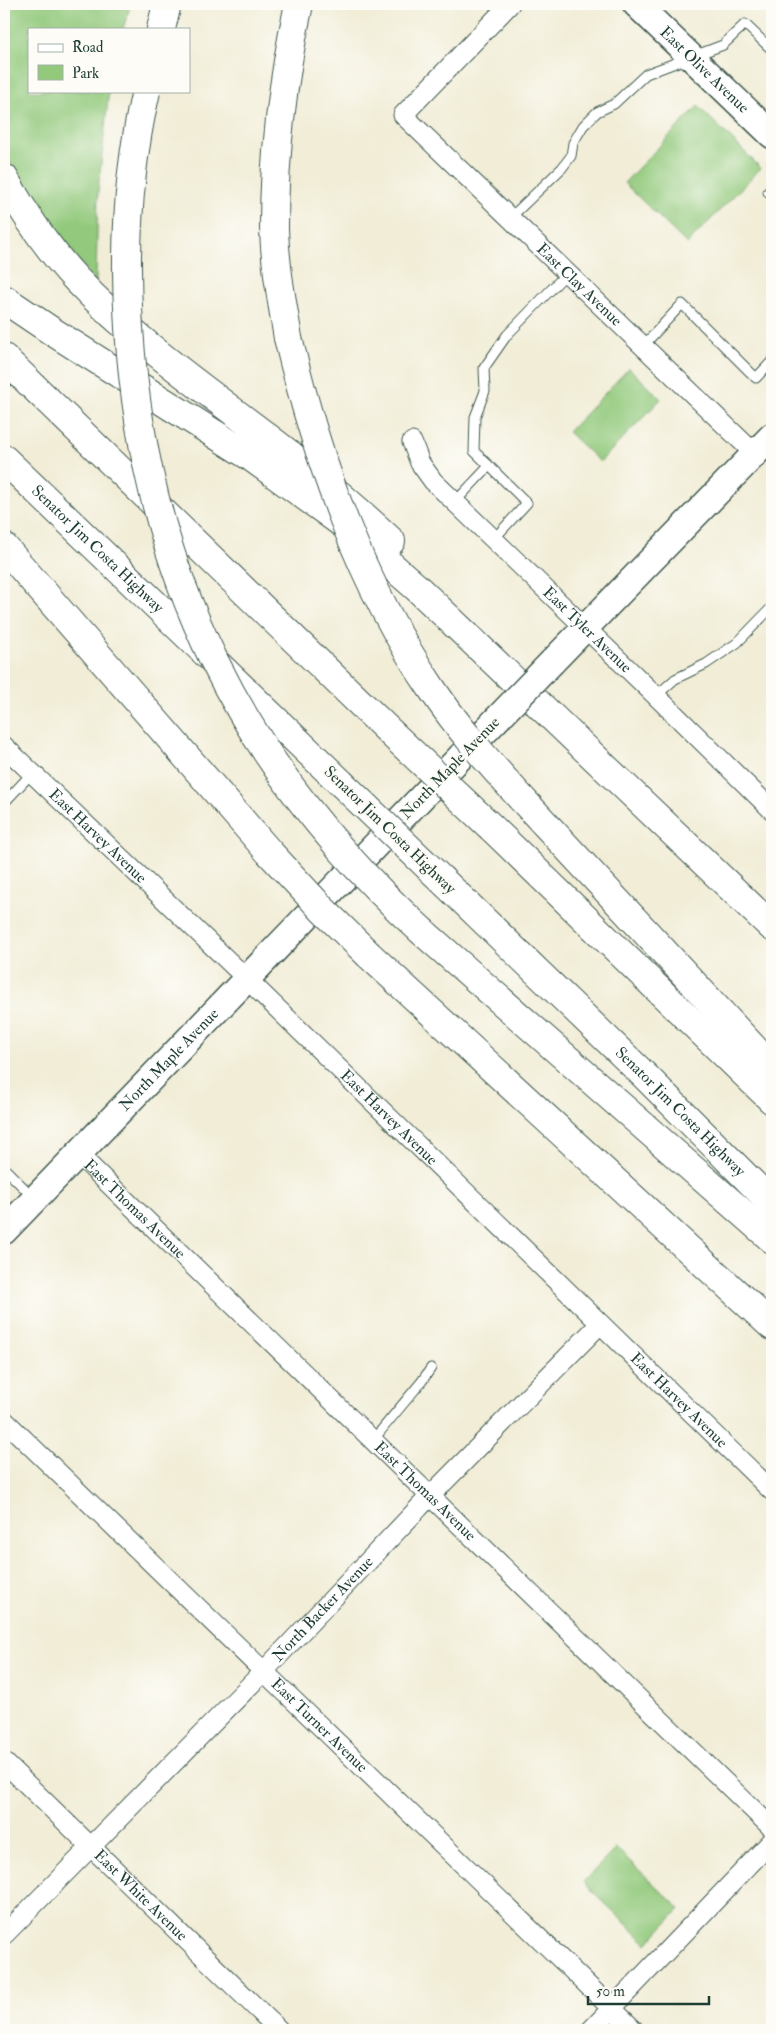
<svg xmlns="http://www.w3.org/2000/svg" width="776" height="2034" viewBox="0 0 776 2034" font-family="'IM FELL Double Pica',serif">
	<style>
		.green { fill: #92c97b; stroke: #588358 }
		.lines { fill: none; stroke-linecap: round; stroke-linejoin: round }
		.lane-casing { stroke: #3e574c; stroke-width: 11 }
		.street-casing { stroke: #3e574c; stroke-width: 21 }
		.secondary-casing { stroke: #3e574c; stroke-width: 29 }
		.highway-casing { stroke: #3e574c; stroke-width: 30 }
		.lane { stroke: #fff; stroke-width: 9 }
		.street { stroke: #fff; stroke-width: 19 }
		.secondary { stroke: #fff; stroke-width: 26 }
		.highway { stroke: #fff; stroke-width: 28 }
		.secondary-bridge-casing { stroke: #3e574c; stroke-width: 29; stroke-linecap: butt }
		.highway-bridge-casing { stroke: #3e574c; stroke-width: 30; stroke-linecap: butt }
		.secondary-bridge { stroke: #fff; stroke-width: 26 }
		.highway-bridge { stroke: #fff; stroke-width: 28 }
		.labels { text-anchor: middle; dominant-baseline: central; stroke-width: 5; stroke-linejoin: round; paint-order: stroke }
		.street-label { font-size: 16px; fill: #1f3d34; stroke: #fdfcf7 }
	</style>
	<rect width="100%" height="100%" fill="#fdfcf7"/>
	<filter id="ink" filterUnits="userSpaceOnUse"><feTurbulence type="fractalNoise" baseFrequency=".02" numOctaves="2"/><feDisplacementMap in="SourceGraphic" scale="10" xChannelSelector="R" yChannelSelector="G"/><feConvolveMatrix kernelMatrix="1 2 1 2 8 2 1 2 1" color-interpolation-filters="sRGB"/></filter>
	<filter id="wash" filterUnits="userSpaceOnUse"><feTurbulence type="fractalNoise" baseFrequency=".0096" numOctaves="4" result="noise"/><feDisplacementMap in="SourceGraphic" scale="20" xChannelSelector="R" yChannelSelector="G"/><feGaussianBlur stdDeviation="1.12" result="paint"/><feColorMatrix in="noise" values="0 0 0 0 0 0 0 0 0 0 0 0 0 0 0 0 0 1.4 0 .05"/><feComposite in="paint" operator="in"/></filter>
	<g filter="url(#wash)">
		<rect width="100%" height="100%" fill="#f1edd7"/>
		<!-- green -->
		<g class="green">
			<path d="M4,4H131L123,29H29V91H109L98,191L96,283L51,224L16,173L4,149Z"/>
			<path d="M698,106L761,168L687,244L624,183Z"/>
			<path d="M629,368L661,399L600,462L568,432Z"/>
			<path d="M616,1848L680,1909L647,1944L583,1882Z"/>
		</g>
	</g>
	<g filter="url(#ink)">
		<g class="lines">
			<defs>
				<g id="lane">
					<path d="M768,192L772,188"/>
					<path d="M510,218L562,168L571,156L573,143L583,126L597,112L614,104L646,74L723,45L745,24L772,50"/>
					<path d="M643,346L682,304L756,378L772,361"/>
					<path d="M455,502L489,466"/>
					<path d="M493,540L527,503L474,451L475,417L485,391L484,368L507,335L567,273"/>
					<path d="M656,696L675,679L706,664L737,643L772,607"/>
					<path d="M4,803L32,773"/>
					<path d="M4,1168L33,1197"/>
					<path d="M373,1440L422,1381L431,1368"/>
				</g>
				<g id="street">
					<path id="s1" d="M510,4L403,115L755,454"/>
					<path id="s2" d="M412,442L420,463L433,481L656,696L772,810"/>
					<path id="s3" d="M4,746L247,979L772,1491"/>
					<path id="s4" d="M78,1154L772,1828"/>
					<path id="s5" d="M4,1420L634,2030"/>
					<path id="s6" d="M4,1762L279,2030"/>
					<path id="s7" d="M4,1935L263,1672L430,1496L600,1324"/>
					<path d="M591,2030L772,1841"/>
				</g>
				<g id="secondary">
					<path id="s8" d="M636,4L772,135"/>
					<path d="M552,662L772,436"/>
					<path id="s9" d="M4,1231L495,721"/>
				</g>
				<g id="highway">
					<path d="M161,29L167,4"/>
					<path d="M4,178C24,213 48,249 76,279C145,352 230,406 308,469C337,492 364,516 391,541"/>
					<path d="M4,299L50,330L251,457L346,526L416,587L772,927"/>
					<path d="M288,338C282,302 275,264 274,228C274,153 283,77 299,4"/>
					<path d="M4,358L390,732"/>
					<path id="s10" d="M4,459L341,783"/>
					<path d="M4,547L269,852"/>
					<path d="M521,798L772,1068"/>
					<path d="M492,828L772,1100"/>
					<path id="s11" d="M443,881L645,1076L772,1203"/>
					<path d="M424,933L772,1239"/>
					<path d="M369,955L772,1326"/>
				</g>
			</defs>
			<!-- lane casing -->
			<use href="#lane" class="lane-casing"/>
			<!-- street casing -->
			<use href="#street" class="street-casing"/>
			<!-- secondary casing -->
			<use href="#secondary" class="secondary-casing"/>
			<!-- highway casing -->
			<use href="#highway" class="highway-casing"/>
			<!-- lane -->
			<use href="#lane" class="lane"/>
			<!-- street -->
			<use href="#street" class="street"/>
			<!-- secondary -->
			<use href="#secondary" class="secondary"/>
			<!-- highway -->
			<use href="#highway" class="highway"/>
			<defs>
				<path id="secondary-bridge" d="M495,721L552,662"/>
				<g id="highway-bridge">
					<path d="M146,91C128,168 124,250 129,328C144,572 243,770 424,933"/>
					<path d="M288,338C318,462 360,583 432,689C458,728 489,763 521,798"/>
					<path d="M390,732L492,828"/>
					<path d="M341,783L443,881"/>
					<path d="M269,852L323,910L369,955"/>
				</g>
			</defs>
			<!-- secondary-bridge casing -->
			<use href="#secondary-bridge" class="secondary-bridge-casing"/>
			<!-- highway-bridge casing -->
			<use href="#highway-bridge" class="highway-bridge-casing"/>
			<!-- secondary-bridge -->
			<use href="#secondary-bridge" class="secondary-bridge"/>
			<!-- highway-bridge -->
			<use href="#highway-bridge" class="highway-bridge"/>
		</g>
	</g>
	<g class="labels">
		<!-- street labels -->
		<g class="street-label">
			<text stroke="none"><textPath href="#s8" startOffset="95">East Olive Avenue</textPath></text>
			<text stroke="none"><textPath href="#s1" startOffset="399">East Clay Avenue</textPath></text>
			<text stroke="none"><textPath href="#s10" startOffset="130">Senator Jim Costa Highway</textPath></text>
			<text stroke="none"><textPath href="#s2" startOffset="259">East Tyler Avenue</textPath></text>
			<text transform="translate(450 768) rotate(-46)">North Maple Avenue</text>
			<text transform="translate(390 830) rotate(44)">Senator Jim Costa Highway</text>
			<text stroke="none"><textPath href="#s3" startOffset="130">East Harvey Avenue</textPath></text>
			<text stroke="none"><textPath href="#s9" startOffset="238">North Maple Avenue</textPath></text>
			<text stroke="none"><textPath href="#s11" startOffset="331">Senator Jim Costa Highway</textPath></text>
			<text stroke="none"><textPath href="#s3" startOffset="535">East Harvey Avenue</textPath></text>
			<text stroke="none"><textPath href="#s4" startOffset="79">East Thomas Avenue</textPath></text>
			<text stroke="none"><textPath href="#s3" startOffset="940">East Harvey Avenue</textPath></text>
			<text stroke="none"><textPath href="#s4" startOffset="484">East Thomas Avenue</textPath></text>
			<text stroke="none"><textPath href="#s7" startOffset="456">North Backer Avenue</textPath></text>
			<text stroke="none"><textPath href="#s5" startOffset="439">East Turner Avenue</textPath></text>
			<text stroke="none"><textPath href="#s6" startOffset="191">East White Avenue</textPath></text>
		</g>
	</g>
	<!-- margin -->
	<rect width="776" height="2034" fill="none" stroke="#fdfcf7" stroke-width="20"/>
	<!-- legend -->
	<rect x="28" y="28" width="162" height="65" fill="#fdfcf7" stroke="#a4b0a9"/>
	<rect x="38" y="44" width="25" height="8" fill="#ffffff" stroke="#a4b0a9"/>
	<text x="72" y="52" font-size="15" fill="#1f3d34">Road</text>
	<rect x="38" y="65" width="25" height="15" fill="#92c97b" stroke="#a4b0a9"/>
	<text x="72" y="78" font-size="15" fill="#1f3d34">Park</text>
	<!-- scale -->
	<path d="M588 1996v8h121v-8" fill="none" stroke="#1f3d34" stroke-width="2.5"/>
	<text x="596" y="1996" font-size="15" fill="#1f3d34" stroke="#fdfcf7" stroke-width="4" paint-order="stroke">50 m</text>
</svg>
